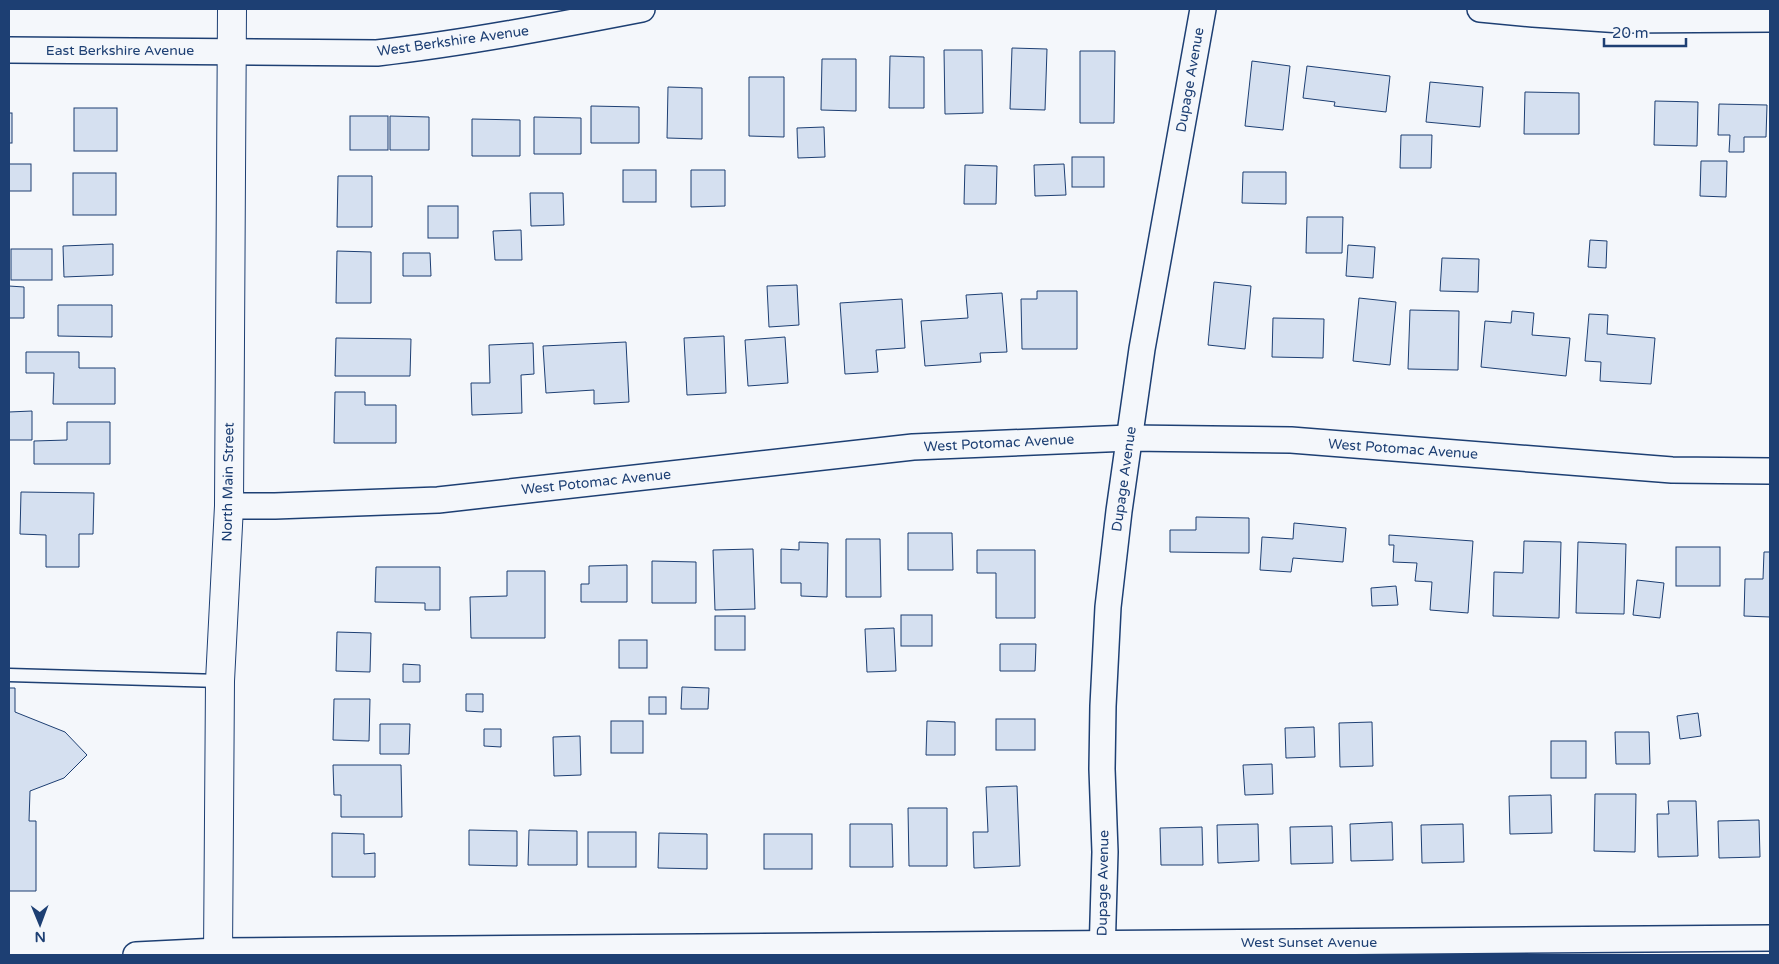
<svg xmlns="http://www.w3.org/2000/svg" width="1779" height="964" viewBox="0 0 1779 964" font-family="'Varela Round',sans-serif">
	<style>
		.building { fill: #d5e0f0; stroke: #1d3f73 }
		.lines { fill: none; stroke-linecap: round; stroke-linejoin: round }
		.lane-casing { stroke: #1d3f73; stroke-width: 15 }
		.street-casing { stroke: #1d3f73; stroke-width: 28 }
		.secondary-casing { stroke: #1d3f73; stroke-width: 30 }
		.lane { stroke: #f4f7fb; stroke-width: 12 }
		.street { stroke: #f4f7fb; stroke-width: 25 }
		.secondary { stroke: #f4f7fb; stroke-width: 28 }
		.labels { text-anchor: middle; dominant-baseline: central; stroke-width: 4; stroke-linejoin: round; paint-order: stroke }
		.street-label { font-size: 14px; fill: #1d3f73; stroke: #f4f7fb }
	</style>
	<rect width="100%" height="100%" fill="#f4f7fb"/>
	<!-- building -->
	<g class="building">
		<path d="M1012,48L1047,49L1045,110L1010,109Z"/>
		<path d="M944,50H982L983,113L945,114Z"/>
		<path d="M1080,51H1115L1114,123H1080Z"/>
		<path d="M890,56L924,57V108H889Z"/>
		<path d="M822,59H856V111L821,110Z"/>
		<path d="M1252,61L1290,66L1283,130L1245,126Z"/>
		<path d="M1307,66L1390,76L1386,112L1334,106L1335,102L1303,98Z"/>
		<path d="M749,77H784V137L749,136Z"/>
		<path d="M1430,82L1483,87L1480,127L1426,122Z"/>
		<path d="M668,87L702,88V139L667,138Z"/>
		<path d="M1525,92L1579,93V134H1524Z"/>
		<path d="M1655,101L1698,102L1697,146L1654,145Z"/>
		<path d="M1719,104L1767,105L1766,137H1744V152H1729L1730,135H1718Z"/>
		<path d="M591,106L639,107V143H591Z"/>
		<rect x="74" y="108" width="43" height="43"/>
		<rect x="9" y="113" width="3" height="30"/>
		<rect x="350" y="116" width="38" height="34"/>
		<path d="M390,116L429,117V150H390Z"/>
		<path d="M534,117L581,118V154H534Z"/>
		<path d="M472,119L520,120V156H472Z"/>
		<path d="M824,127L825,157L798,158L797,128Z"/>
		<path d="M1401,135H1432L1431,168H1400Z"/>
		<rect x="1072" y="157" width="32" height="30"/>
		<path d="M1701,161H1727L1726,197L1700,196Z"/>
		<rect x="9" y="164" width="22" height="27"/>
		<path d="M1064,164L1066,195L1035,196L1034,165Z"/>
		<path d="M965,165L997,166L996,204H964Z"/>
		<rect x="623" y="170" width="33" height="32"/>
		<path d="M691,170H725V206L691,207Z"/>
		<path d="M1243,172H1286V204L1242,203Z"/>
		<rect x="73" y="173" width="43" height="42"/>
		<path d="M338,176H372V227H337Z"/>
		<path d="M530,193H563L564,225L531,226Z"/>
		<rect x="428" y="206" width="30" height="32"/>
		<path d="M1307,217H1343L1342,253H1306Z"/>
		<path d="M521,230L522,260H495L493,231Z"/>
		<path d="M1590,240L1607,241L1606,268L1588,267Z"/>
		<path d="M113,244V275L64,277L63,246Z"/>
		<path d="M1348,245L1375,247L1373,278L1346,276Z"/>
		<rect x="11" y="249" width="41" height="31"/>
		<path d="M337,251L371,252V303H336Z"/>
		<path d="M403,253H430L431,276H403Z"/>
		<path d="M1442,258L1479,259L1478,292L1440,291Z"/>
		<path d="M1214,282L1251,286L1245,349L1208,345Z"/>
		<path d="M797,285L799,325L769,327L767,286Z"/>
		<path d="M9,286L24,287V318H9Z"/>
		<path d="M1037,291H1077V349H1022L1021,299H1037Z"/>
		<path d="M1002,293L1007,352L980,353L981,362L925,366L921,321L968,318L966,295Z"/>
		<path d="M1359,298L1396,302L1390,365L1353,361Z"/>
		<path d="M902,299L905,348L876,350L878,372L845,374L840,303Z"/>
		<path d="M58,305H112V337L58,336Z"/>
		<path d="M1410,310L1459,311L1458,370L1408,369Z"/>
		<path d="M1512,311L1534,313L1532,335L1570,338L1566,376L1481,367L1485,321L1511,323Z"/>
		<path d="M1589,314L1608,315L1607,334L1655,338L1651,384L1600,381L1601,362L1585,361Z"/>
		<path d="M1273,318L1324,319L1323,358L1272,357Z"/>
		<path d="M724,336L726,393L687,395L684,338Z"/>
		<path d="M785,337L788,383L748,386L745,340Z"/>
		<path d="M336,338L411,339L410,376H335Z"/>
		<path d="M626,342L629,402L594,404V390L546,393L543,346Z"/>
		<path d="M533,343L534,374L521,375L522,413L472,415L471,383H490L489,345Z"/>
		<path d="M26,352H79V368H115V404H53L54,373H26Z"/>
		<path d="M335,392H365V405H396V443H334Z"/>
		<path d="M32,411V440H9V412Z"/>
		<path d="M67,422H110V464H34V441L67,440Z"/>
		<path d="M21,492L94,493L93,534H79V567H46V535L20,534Z"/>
		<path d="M1196,517L1249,518V553L1170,552V530H1196Z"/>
		<path d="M1294,523L1346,528L1343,562L1293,558L1291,572L1260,570L1262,537L1293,539Z"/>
		<path d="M908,533H952L953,570H908Z"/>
		<path d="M1389,535L1473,541L1468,613L1430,610L1432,582L1415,581L1417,563L1393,562L1394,545H1389Z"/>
		<path d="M846,539H880L881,597H846Z"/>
		<path d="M1524,541L1561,542L1559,618L1493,616L1494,572L1523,573Z"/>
		<path d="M799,542L828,543L827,597L801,596V583H781V549L799,550Z"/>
		<path d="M1578,542L1626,544L1624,614L1576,613Z"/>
		<rect x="1676" y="547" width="44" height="39"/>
		<path d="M753,549L755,609L715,610L713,550Z"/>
		<path d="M977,550H1035V618H996V573H977Z"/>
		<path d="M1764,552H1770V617L1744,616L1745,579H1763Z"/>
		<path d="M652,561L696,562V603H652Z"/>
		<path d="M627,565V602H581V584H589V566Z"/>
		<path d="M376,567H440V610H425V603L375,602Z"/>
		<path d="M507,571H545V638H471L470,597L507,596Z"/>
		<path d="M1637,580L1664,583L1660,618L1633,615Z"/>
		<path d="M1396,586L1398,605L1372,606L1371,588Z"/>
		<rect x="901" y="615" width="31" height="31"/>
		<rect x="715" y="616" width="30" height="34"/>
		<path d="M894,628L896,671L867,672L865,629Z"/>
		<path d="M337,632L371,633L370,672L336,671Z"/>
		<rect x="619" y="640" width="28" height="28"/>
		<path d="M1000,644H1036L1035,671H1000Z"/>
		<path d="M403,664L420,665V682H403Z"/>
		<path d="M682,687L709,688L708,709H681Z"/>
		<path d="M9,688H15V712L65,732L87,755L64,778L30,791L29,821H36V891H9Z"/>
		<path d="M466,694H483V712L466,711Z"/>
		<rect x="649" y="697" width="17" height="17"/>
		<path d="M334,699H370L369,741L333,740Z"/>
		<path d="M1698,713L1701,736L1680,739L1677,716Z"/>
		<rect x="996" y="719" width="39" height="31"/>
		<rect x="611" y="721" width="32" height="32"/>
		<path d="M927,721L955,722V755H926Z"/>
		<path d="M1372,722L1373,766L1340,767L1339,723Z"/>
		<path d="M380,724H410L409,754H380Z"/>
		<path d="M1314,727L1315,757L1286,758L1285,728Z"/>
		<path d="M484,729H501V747L484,746Z"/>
		<path d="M1615,732H1649L1650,764H1616Z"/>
		<path d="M580,736L581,775L554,776L553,737Z"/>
		<rect x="1551" y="741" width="35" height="37"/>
		<path d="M1272,764L1273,794L1245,795L1243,765Z"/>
		<path d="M333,765H401L402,817H341V795H334Z"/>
		<path d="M1017,786L1020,866L974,868L973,832H988L986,787Z"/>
		<path d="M1595,794H1636L1635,852L1594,851Z"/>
		<path d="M1551,795L1552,833L1510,834L1509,796Z"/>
		<path d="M1668,801H1696L1698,856L1658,857L1657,814H1669Z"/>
		<path d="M908,808H947V866H909Z"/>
		<path d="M1759,820L1760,857L1719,858L1718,821Z"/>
		<path d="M1392,822L1393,860L1351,861L1350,824Z"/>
		<path d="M850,824H892L893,867H850Z"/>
		<path d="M1258,824L1259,861L1218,863L1217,825Z"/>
		<path d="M1463,824L1464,862L1422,863L1421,825Z"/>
		<path d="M1332,826L1333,863L1291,864L1290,827Z"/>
		<path d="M1202,827L1203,865H1161L1160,828Z"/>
		<path d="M469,830L517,831V866L469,865Z"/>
		<path d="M529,830L577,831V865H528Z"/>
		<rect x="588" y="832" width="48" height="35"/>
		<path d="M332,833L364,834V854L375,853V877H332Z"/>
		<path d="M659,833L707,834V869L658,868Z"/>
		<rect x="764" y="834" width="48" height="35"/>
	</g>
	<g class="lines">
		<defs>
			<path id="lane" d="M9,675L220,681"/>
			<g id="street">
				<path d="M1480,9L1533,14L1621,20L1770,19"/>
				<path d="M9,50L377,53C466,43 554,26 642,9"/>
				<path d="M229,506H275L438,500L913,447L1129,438L1291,440L1672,470L1770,471"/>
				<path d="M136,955L217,951L1770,938"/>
				<path d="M1102,955L1105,852L1102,769L1103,706L1108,607L1119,511L1142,349L1203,9"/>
			</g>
			<path id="secondary" d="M218,955L220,681L229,506L232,9"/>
		</defs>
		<!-- lane casing -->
		<use href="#lane" class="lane-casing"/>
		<!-- street casing -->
		<use href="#street" class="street-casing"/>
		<!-- secondary casing -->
		<use href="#secondary" class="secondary-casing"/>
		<!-- lane -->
		<use href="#lane" class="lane"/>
		<!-- street -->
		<use href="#street" class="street"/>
		<!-- secondary -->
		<use href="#secondary" class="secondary"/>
	</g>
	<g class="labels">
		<!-- street labels -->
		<g class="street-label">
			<text transform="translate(453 41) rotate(-8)">West Berkshire Avenue</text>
			<text x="120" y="50">East Berkshire Avenue</text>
			<text transform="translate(1190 80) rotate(-80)">Dupage Avenue</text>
			<text transform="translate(999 443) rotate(-3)">West Potomac Avenue</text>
			<text transform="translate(1403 449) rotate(4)">West Potomac Avenue</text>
			<text transform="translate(1124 479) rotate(-82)">Dupage Avenue</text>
			<text transform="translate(228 482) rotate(-89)">North Main Street</text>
			<text transform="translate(596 482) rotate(-6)">West Potomac Avenue</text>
			<text transform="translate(1103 883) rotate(-89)">Dupage Avenue</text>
			<text x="1309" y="942">West Sunset Avenue</text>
		</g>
	</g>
	<!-- border -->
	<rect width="1779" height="964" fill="none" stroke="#1d3f73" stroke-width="20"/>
	<!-- north arrow -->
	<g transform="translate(40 924) rotate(179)" stroke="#f4f7fb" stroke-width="4" paint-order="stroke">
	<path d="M0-4L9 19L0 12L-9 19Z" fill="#1d3f73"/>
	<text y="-8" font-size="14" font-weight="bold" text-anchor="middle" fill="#1d3f73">N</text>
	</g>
	<!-- scale -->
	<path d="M1604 38v8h82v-8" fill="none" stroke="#1d3f73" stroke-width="2.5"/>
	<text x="1612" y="38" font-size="15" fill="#1d3f73" stroke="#f4f7fb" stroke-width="4" paint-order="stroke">20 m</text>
</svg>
